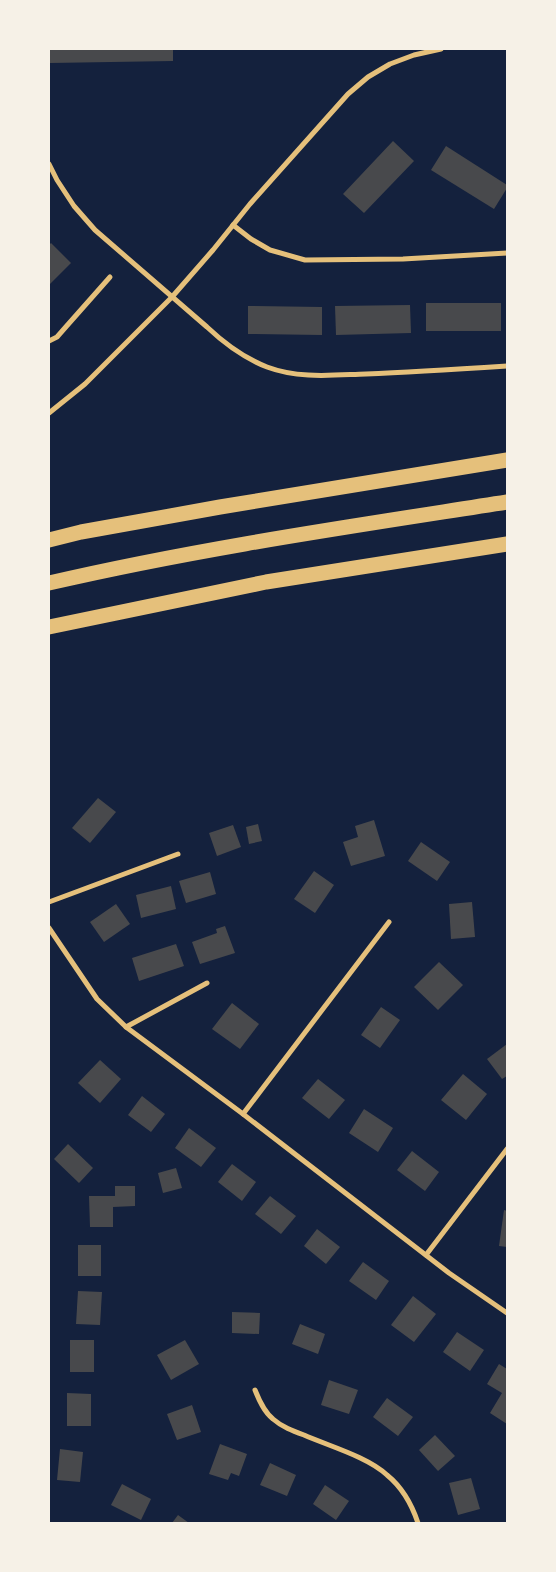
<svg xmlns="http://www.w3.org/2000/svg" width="556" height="1572" viewBox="0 0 556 1572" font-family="Lato,sans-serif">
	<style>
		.building { fill: #48494c }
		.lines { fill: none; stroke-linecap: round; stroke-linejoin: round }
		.minor { stroke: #e5c07b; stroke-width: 5 }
		.motorway { stroke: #e5c07b; stroke-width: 15 }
	</style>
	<rect width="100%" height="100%" fill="#14213d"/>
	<!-- building -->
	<g class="building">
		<path d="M50,49H173V61L50,63Z"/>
		<path d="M393,141L414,161L364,213L343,194Z"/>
		<path d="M446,146L507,185V188L494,209L431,170Z"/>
		<path d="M51,243L71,263L49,285V245Z"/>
		<rect x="426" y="303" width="75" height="28"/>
		<path d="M410,305L411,333L336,335L335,306Z"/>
		<path d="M248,306L322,307V335L248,334Z"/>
		<path d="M98,798L116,812L90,843L72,828Z"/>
		<path d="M374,820L385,856L351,866L343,842L358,837L355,826Z"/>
		<path d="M258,824L262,841L249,844L246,827Z"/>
		<path d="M233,825L241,847L217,856L209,833Z"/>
		<path d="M421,842L450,862L437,881L408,861Z"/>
		<path d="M314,871L334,885L315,913L294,899Z"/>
		<path d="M210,872L216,894L186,903L179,881Z"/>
		<path d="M171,886L176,909L141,918L136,895Z"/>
		<path d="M472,902L475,937L451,939L449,904Z"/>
		<path d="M116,904L130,924L104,942L90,922Z"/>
		<path d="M225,926L235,953L200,964L192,942L217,933L216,929Z"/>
		<path d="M176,944L184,966L139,981L132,958Z"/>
		<path d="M439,962L463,985L438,1010L414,987Z"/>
		<path d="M232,1003L259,1024L240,1049L212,1029Z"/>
		<path d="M381,1007L400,1020L380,1048L361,1035Z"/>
		<path d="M507,1044V1076L502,1079L487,1059Z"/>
		<path d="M100,1060L121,1079L100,1103L78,1083Z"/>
		<path d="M463,1074L487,1094L466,1120L441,1100Z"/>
		<path d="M318,1079L345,1100L329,1119L302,1098Z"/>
		<path d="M142,1096L165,1114L151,1132L128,1115Z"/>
		<path d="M364,1109L393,1128L378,1152L349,1133Z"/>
		<path d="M189,1128L216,1148L201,1167L175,1148Z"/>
		<path d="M68,1144L93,1168L79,1183L54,1159Z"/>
		<path d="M412,1151L439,1172L425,1191L397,1170Z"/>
		<path d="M232,1164L256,1182L242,1201L218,1182Z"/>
		<path d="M176,1168L182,1188L163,1193L158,1173Z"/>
		<path d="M115,1186H135V1206L113,1207V1227H90L89,1196H115Z"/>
		<path d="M270,1196L296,1216L281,1234L255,1214Z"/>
		<path d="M504,1210L507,1211V1247L499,1246Z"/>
		<path d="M317,1229L340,1247L326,1264L304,1246Z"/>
		<rect x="78" y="1245" width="23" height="31"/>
		<path d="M363,1262L389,1281L376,1300L349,1281Z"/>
		<path d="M78,1291L102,1292L100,1325L76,1324Z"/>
		<path d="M413,1296L436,1314L414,1342L391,1325Z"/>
		<path d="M232,1312L260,1313L259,1334L232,1333Z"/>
		<path d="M300,1324L325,1334L318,1354L292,1344Z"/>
		<path d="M457,1332L484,1350L470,1371L443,1352Z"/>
		<rect x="70" y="1340" width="24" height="32"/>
		<path d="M185,1340L199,1364L171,1380L157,1355Z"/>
		<path d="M499,1364L507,1369V1424L490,1413L502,1393L487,1384Z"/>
		<path d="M329,1380L358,1390L349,1414L321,1405Z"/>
		<path d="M67,1393L91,1394V1426H67Z"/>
		<path d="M387,1398L413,1417L398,1436L373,1417Z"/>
		<path d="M192,1405L201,1432L177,1440L167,1414Z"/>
		<path d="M435,1435L455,1456L438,1471L419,1450Z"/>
		<path d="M220,1444L247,1454L239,1476L231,1473L228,1480L209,1474Z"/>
		<path d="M60,1449L83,1452L80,1482L57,1480Z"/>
		<path d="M270,1463L296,1475L287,1496L260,1485Z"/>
		<path d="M471,1478L480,1509L458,1515L449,1483Z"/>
		<path d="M122,1484L151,1499L141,1520L111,1505Z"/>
		<path d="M325,1485L349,1501L336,1520L313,1504Z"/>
		<path d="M178,1515L189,1523H172Z"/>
	</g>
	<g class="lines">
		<!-- minor -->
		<g class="minor">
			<path d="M49,164L57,180L74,206L95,230L207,327C225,344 244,358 267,367C299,379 333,375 366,374C413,372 460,369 507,366"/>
			<path d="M233,225L251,239L270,250L305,260L403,259L507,253"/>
			<path d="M49,341L57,337L64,329L110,277"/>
			<path d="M49,413L85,384L172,297L213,250L250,204L348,94L368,77L390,64L414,55L441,49"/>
			<path d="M49,902L178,854"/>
			<path d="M49,928L97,999L126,1027L243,1114L449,1273L507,1313"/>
			<path d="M126,1027L207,983"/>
			<path d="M243,1114L389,922"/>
			<path d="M426,1255L507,1149"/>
			<path d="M255,1390C259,1400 264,1412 273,1419C282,1427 293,1431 304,1435C329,1446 368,1457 387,1475C403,1488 412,1505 418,1523"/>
		</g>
		<!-- motorway -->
		<g class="motorway">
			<path d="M49,540L81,532L220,507L507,460"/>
			<path d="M49,583C200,548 354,526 507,502"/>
			<path d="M49,627L266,582L507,544"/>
		</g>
	</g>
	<!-- border -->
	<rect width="556" height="1572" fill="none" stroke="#f6f1e7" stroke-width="100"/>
</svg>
